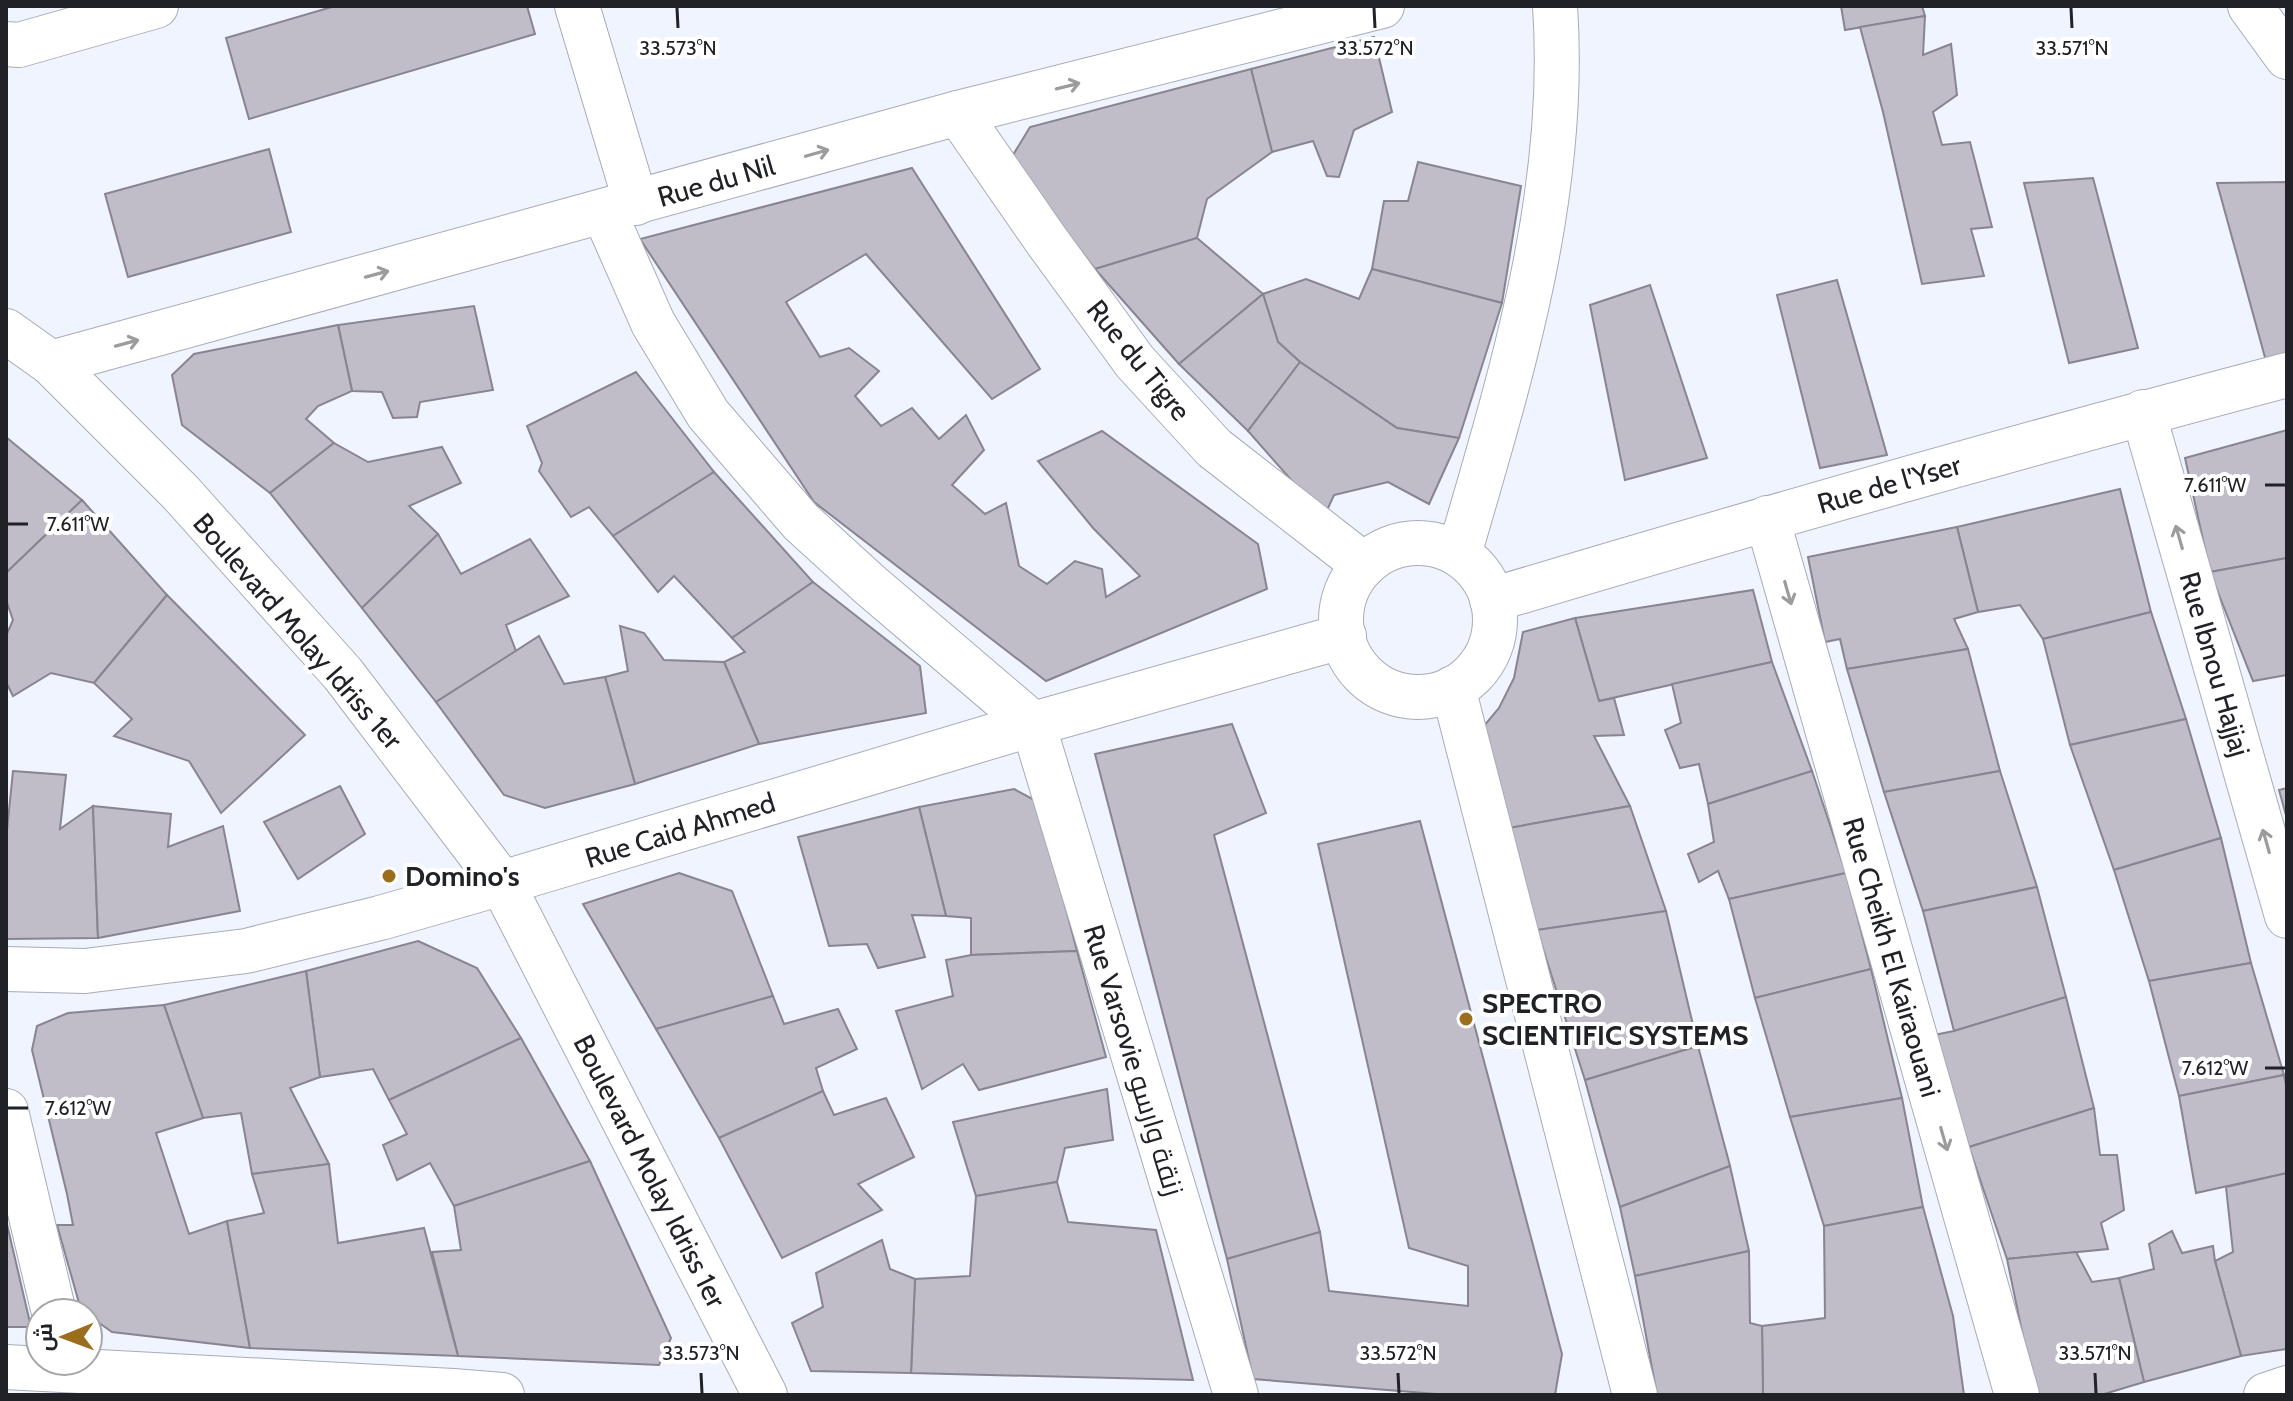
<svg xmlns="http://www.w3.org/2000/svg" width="2293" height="1401" viewBox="0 0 2293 1401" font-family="Cabin,Cairo,sans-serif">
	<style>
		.building { fill: #c0bcc8; stroke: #888490; stroke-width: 2 }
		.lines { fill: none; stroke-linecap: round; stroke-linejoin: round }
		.street-casing { stroke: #a7acb8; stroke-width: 46 }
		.secondary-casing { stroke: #a7acb8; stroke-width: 46 }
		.street { stroke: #fff; stroke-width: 44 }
		.secondary { stroke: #fff; stroke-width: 44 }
		.oneway { stroke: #9b9c9e }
		.ticks { fill: none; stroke: #202227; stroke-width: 3 }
		.poi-dot { fill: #9a6e1d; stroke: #fff; stroke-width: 3 }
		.labels { text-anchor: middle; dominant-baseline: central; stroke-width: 8; stroke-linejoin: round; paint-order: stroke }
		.street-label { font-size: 28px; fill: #202227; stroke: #fff }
		.poi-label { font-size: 28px; font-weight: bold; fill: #202227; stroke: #fff; text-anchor: start }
		.ticks-label { font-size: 20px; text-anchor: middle; fill: #202227; stroke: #fff; stroke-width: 8; stroke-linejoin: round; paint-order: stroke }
	</style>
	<rect width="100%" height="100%" fill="#eff4fe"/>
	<!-- building -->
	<g class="building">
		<path d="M335,6H527L535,34L249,119L226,38Z"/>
		<path d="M1841,6H1922L1925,16L1845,30Z"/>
		<path d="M1925,16L1923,55L1951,44L1957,95L1933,112L1942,145L1970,142L1992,227L1971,229L1984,276L1922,284L1883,112L1860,27Z"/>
		<path d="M1374,37L1392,112L1354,130L1339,177L1327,176L1313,141L1272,152L1251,69Z"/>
		<path d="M1251,69L1272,152L1207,199L1197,238L1095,269L1010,160L1030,127Z"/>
		<path d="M269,149L291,232L128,277L105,194Z"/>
		<path d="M1418,162L1521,186L1502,303L1372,269L1384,201H1408Z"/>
		<path d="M912,168L1040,369L992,399L866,254L786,302L820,357L849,348L879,371L855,396L881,426L912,408L939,439L966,415L984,450L952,485L985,514L1006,503L1019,566L1047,584L1075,561L1102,569L1106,597L1140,576L1093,528L1038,461L1102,431L1258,544L1267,589L1046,681L814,502L640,239Z"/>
		<path d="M2093,178L2138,348L2069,363L2024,183Z"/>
		<path d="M2287,182V356L2266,361L2217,183Z"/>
		<path d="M1197,238L1263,294L1179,364L1095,269Z"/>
		<path d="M1372,269L1502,303L1459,438L1397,428L1300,362L1278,342L1263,294L1306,279L1359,299Z"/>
		<path d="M1837,280L1887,455L1820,468L1777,295Z"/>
		<path d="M1650,285L1707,458L1625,480L1590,305Z"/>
		<path d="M1263,294L1278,342L1300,362L1248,431L1179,364Z"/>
		<path d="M474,306L493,390L420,402L417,417L393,418L382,392L352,391L338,325Z"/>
		<path d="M338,325L352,391L318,406L306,419L334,443L270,493L182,425L172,375L194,354Z"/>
		<path d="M1300,362L1397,428L1459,438L1429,504L1388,482L1334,495L1324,517L1248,431Z"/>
		<path d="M636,372L714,472L613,536L589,507L571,517L539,471L542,463L527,426Z"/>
		<path d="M2287,430V558L2210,572L2185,458Z"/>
		<path d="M6,437L82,500L6,573Z"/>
		<path d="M334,443L368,462L442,447L461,483L409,506L438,534L362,608L270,493Z"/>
		<path d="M714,472L813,582L732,638L674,576L658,592L613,536Z"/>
		<path d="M2120,489L2151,612L2043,639L2020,605L1978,612L1957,527Z"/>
		<path d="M82,500L167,595L94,683L51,673L13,696L6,682V636L13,620L6,600V573Z"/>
		<path d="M1957,527L1978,612L1954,619L1968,649L1847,669L1840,639L1825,642L1808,557Z"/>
		<path d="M438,534L461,574L530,539L569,596L506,625L516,651L436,702L362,608Z"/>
		<path d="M2287,558V675L2253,681L2210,572Z"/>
		<path d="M813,582L920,666L926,713L759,744L724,662L745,652L732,638Z"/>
		<path d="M1753,590L1772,662L1599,701L1575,618Z"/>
		<path d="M167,595L305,735L221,813L189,761L114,736L132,719L94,683Z"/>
		<path d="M2151,612L2186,719L2070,745L2043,639Z"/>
		<path d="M1575,618L1599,701L1614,698L1624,735L1594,736L1630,806L1498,830L1478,733L1499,708L1514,678L1523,632Z"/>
		<path d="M620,626L644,633L664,660L724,662L759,744L635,784L605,677L628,671Z"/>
		<path d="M539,636L564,684L605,677L635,784L545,808L504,795L436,702Z"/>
		<path d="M1968,649L2000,771L1884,792L1847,669Z"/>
		<path d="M1772,662L1812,771L1708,804L1699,764L1680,768L1665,730L1681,723L1672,684Z"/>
		<path d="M2186,719L2221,838L2114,870L2070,745Z"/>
		<path d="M1232,724L1266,813L1214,835L1320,1232L1227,1259L1095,754Z"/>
		<path d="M13,771L66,775L60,829L93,806L98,938L6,939V840Z"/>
		<path d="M1812,771L1846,873L1729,899L1718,871L1699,882L1688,854L1714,842L1708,804Z"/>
		<path d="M2000,771L2037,887L1923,911L1884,792Z"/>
		<path d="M340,786L365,834L298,879L264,822Z"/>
		<path d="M2287,788V819L2279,790Z"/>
		<path d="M1014,789L1038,802L1077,951L971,955V918L946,916L919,807Z"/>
		<path d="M93,806L171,814L168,847L223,826L240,911L98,938Z"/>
		<path d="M1630,806L1666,911L1537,930L1498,830Z"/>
		<path d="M919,807L946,916L912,915L925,957L878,968L867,944L829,946L798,837Z"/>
		<path d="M1420,821L1562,1354L1555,1395H1449L1253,1379L1227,1259L1320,1232L1329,1291L1468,1306V1266L1409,1248L1318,844Z"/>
		<path d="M2221,838L2251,963L2149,981L2114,870Z"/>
		<path d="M679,873L732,891L773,996L656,1029L583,904Z"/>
		<path d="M1846,873L1871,969L1755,998L1729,899Z"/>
		<path d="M2037,887L2066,997L1954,1031L1923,911Z"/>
		<path d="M1666,911L1698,1046L1585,1080L1537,930Z"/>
		<path d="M418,941L477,968L521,1038L389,1100L373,1069L320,1077L306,971Z"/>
		<path d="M1077,951L1106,1057L979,1090L963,1064L922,1089L896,1011L953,996L946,960L971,955Z"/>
		<path d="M2251,963L2284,1075L2179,1096L2149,981Z"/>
		<path d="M1871,969L1902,1098L1790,1117L1755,998Z"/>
		<path d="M306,971L320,1077L290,1088L329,1164L252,1174L241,1113L203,1118L164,1005Z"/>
		<path d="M773,996L784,1024L838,1009L857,1049L816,1068L823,1091L719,1138L656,1029Z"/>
		<path d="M2066,997L2094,1108L1969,1147L1934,1035L1954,1031Z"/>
		<path d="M164,1005L203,1118L156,1133L189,1234L227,1221L250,1348L112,1332L88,1315V1313L81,1310L57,1225H73L67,1194L32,1050L37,1026L68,1013Z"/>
		<path d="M521,1038L590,1161L454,1206L430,1163L397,1180L383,1145L407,1134L389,1100Z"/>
		<path d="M1698,1046L1730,1166L1620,1207L1585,1080Z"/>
		<path d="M2284,1075L2287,1090V1173L2196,1193L2179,1096Z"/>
		<path d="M1107,1089L1113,1140L1065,1148L1057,1182L976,1196L953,1122Z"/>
		<path d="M823,1091L834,1115L886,1098L914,1157L858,1184L882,1210L782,1258L719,1138Z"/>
		<path d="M1902,1098L1923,1207L1824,1226L1790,1117Z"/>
		<path d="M2094,1108L2100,1155H2117L2124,1210L2101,1223L2108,1249L2007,1259L1969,1147Z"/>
		<path d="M590,1161L671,1338L659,1365L458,1356L432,1252L461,1250L454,1206Z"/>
		<path d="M329,1164L338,1243L424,1228L458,1356L250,1348L227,1221L264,1213L252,1174Z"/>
		<path d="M1730,1166L1749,1251L1635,1276L1620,1207Z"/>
		<path d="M2287,1173V1349L2241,1356L2215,1261L2233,1252L2226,1187Z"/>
		<path d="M1057,1182L1068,1222L1156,1230L1193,1380L911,1373L915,1279L970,1276L976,1196Z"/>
		<path d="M1923,1207L1953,1316L1964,1395H1763L1762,1326L1825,1318L1824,1226Z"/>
		<path d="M6,1220L31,1327H6Z"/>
		<path d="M2172,1231L2182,1253L2213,1246L2215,1261L2241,1356L2144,1382L2119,1278L2154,1269L2149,1244Z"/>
		<path d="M882,1240L890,1269L915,1279L911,1373L811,1371L792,1323L823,1307L816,1273Z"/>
		<path d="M1749,1251L1750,1323L1762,1326L1763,1395H1657L1635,1276Z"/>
		<path d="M2076,1252L2092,1282L2119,1278L2144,1382L2101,1395H2035L2007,1259Z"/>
	</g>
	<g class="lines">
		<defs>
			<g id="street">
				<path d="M577,6L636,203"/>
				<path d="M2250,6L2287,57"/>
				<path d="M6,44L19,45L156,6"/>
				<path d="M958,113L1046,240L1135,362L1214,448L1364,565"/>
				<path d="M604,212L653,323L708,414L801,522L869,584L1033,724L1236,1395"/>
				<path d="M51,363L958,113L1382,6"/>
				<path d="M2143,412L2287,916"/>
				<path d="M1767,518L2017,1395"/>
				<circle cx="1418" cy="620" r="77"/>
				<path d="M1459,554C1511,376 1568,193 1555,6"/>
				<path d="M1492,600C1756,521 2021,445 2287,375"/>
				<path d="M1453,688L1635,1395"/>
				<path d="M6,969L85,971L246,951L380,918L502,883L1033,724L1344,636"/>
				<path d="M6,1111L54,1313"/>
				<path d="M6,1367L453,1391L502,1395"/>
				<path d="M2266,1395L2287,1388"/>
			</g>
			<path id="secondary" d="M6,331L51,363L181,493L343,674L502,883L765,1395"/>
		</defs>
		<!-- street casing -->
		<use href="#street" class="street-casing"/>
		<!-- secondary casing -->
		<use href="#secondary" class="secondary-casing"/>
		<!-- street -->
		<use href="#street" class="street"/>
		<!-- secondary -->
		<use href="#secondary" class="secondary"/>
	</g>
	<!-- one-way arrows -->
	<defs><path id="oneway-shaft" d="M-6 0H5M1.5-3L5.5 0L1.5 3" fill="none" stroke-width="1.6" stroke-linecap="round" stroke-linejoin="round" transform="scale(2)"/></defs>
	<g class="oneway">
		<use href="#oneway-shaft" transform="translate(1068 86) rotate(-14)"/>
		<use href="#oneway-shaft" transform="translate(817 153) rotate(-16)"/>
		<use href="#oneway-shaft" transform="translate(377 274) rotate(-15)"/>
		<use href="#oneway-shaft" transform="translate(127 343) rotate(-15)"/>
		<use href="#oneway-shaft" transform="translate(2179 537) rotate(-106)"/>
		<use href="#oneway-shaft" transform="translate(1788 593) rotate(74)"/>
		<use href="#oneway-shaft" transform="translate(2266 841) rotate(-106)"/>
		<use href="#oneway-shaft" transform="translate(1944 1139) rotate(74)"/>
	</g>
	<!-- ticks -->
	<path class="ticks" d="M677,8L678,28M1374,8L1375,28M2071,8L2072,28M2265,485H2285M8,524H28M2265,1068H2285M8,1108H28M701,1373L702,1393M1398,1373L1399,1393M2095,1373L2096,1393"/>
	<!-- markers -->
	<g class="poi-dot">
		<circle cx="389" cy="876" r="8"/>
		<circle cx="1466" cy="1019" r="8"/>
	</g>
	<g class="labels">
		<!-- street labels -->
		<g class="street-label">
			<text transform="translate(716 181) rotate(-16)">Rue du Nil</text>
			<text transform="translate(1139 360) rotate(51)">Rue du Tigre</text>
			<text transform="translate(1889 484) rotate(-16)">Rue de l'Yser</text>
			<text transform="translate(298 631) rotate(49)">Boulevard Molay Idriss 1er</text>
			<text transform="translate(2215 664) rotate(74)">Rue Ibnou Hajjaj</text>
			<text transform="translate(680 830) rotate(-17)">Rue Caid Ahmed</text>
			<text transform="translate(1892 957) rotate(74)">Rue Cheikh El Kairaouani</text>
			<text transform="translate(1134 1060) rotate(73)">Rue Varsovie زنقة وارسو</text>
			<text transform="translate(650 1171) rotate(63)">Boulevard Molay Idriss 1er</text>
		</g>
		<!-- poi labels -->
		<g class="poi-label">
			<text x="405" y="876">Domino's</text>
			<text x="1482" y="1003">SPECTRO<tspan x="1482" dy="32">SCIENTIFIC SYSTEMS</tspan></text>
		</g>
	</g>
	<g class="ticks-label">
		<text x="678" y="55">33.573°N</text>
		<text x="1375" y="55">33.572°N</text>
		<text x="2072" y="55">33.571°N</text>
		<text x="2215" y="492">7.611°W</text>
		<text x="78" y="531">7.611°W</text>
		<text x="2215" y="1075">7.612°W</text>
		<text x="78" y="1115">7.612°W</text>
		<text x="701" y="1360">33.573°N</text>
		<text x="1398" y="1360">33.572°N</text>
		<text x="2095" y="1360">33.571°N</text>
	</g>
	<!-- border -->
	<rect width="2293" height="1401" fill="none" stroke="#202227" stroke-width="16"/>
	<!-- north arrow -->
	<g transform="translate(64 1337) rotate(269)"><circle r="38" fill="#ffffff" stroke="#a6a7a9" stroke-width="2"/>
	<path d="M0-6L14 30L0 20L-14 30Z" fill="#9a6e1d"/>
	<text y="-12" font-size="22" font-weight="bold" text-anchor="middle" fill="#202227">ش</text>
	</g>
</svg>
